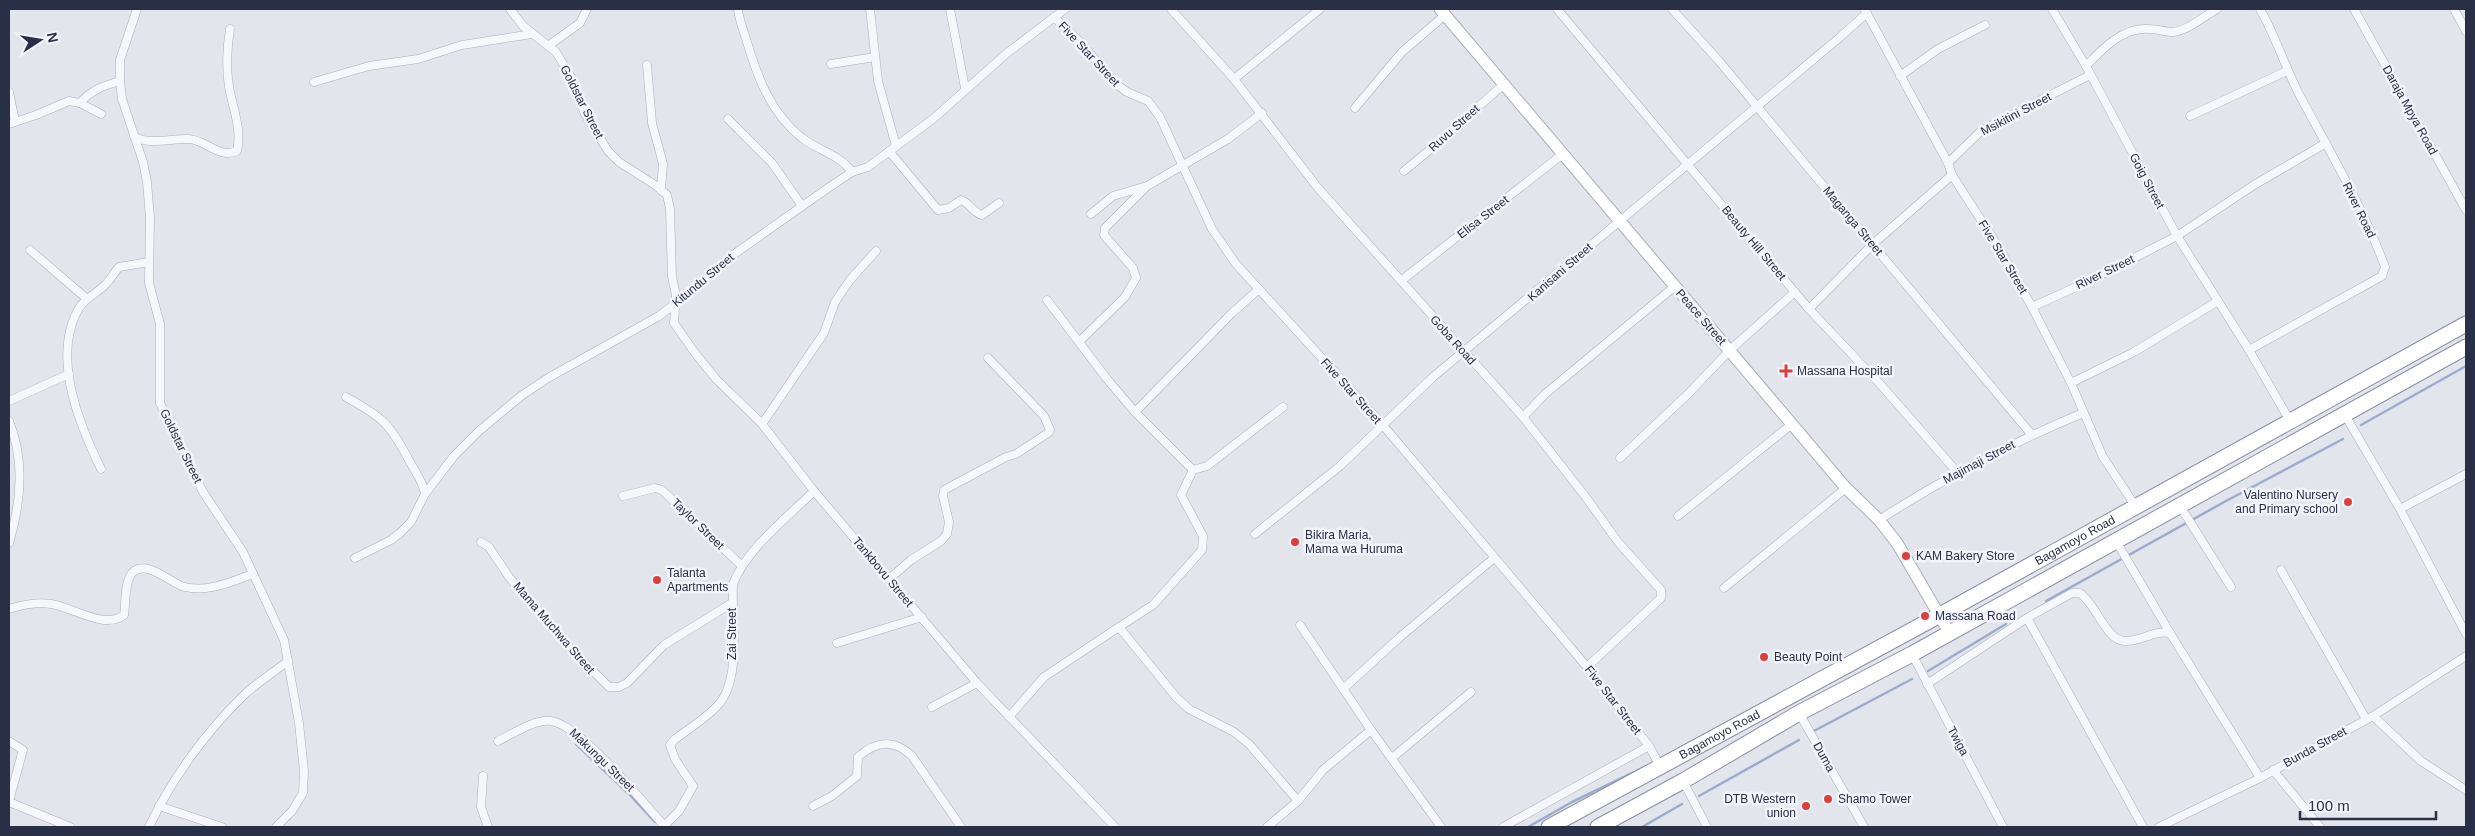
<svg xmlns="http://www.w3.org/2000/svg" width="2475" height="836" viewBox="0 0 2475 836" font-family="Arial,sans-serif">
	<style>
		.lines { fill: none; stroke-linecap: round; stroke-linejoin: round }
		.stream { stroke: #9baccf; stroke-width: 2.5 }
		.street-casing { stroke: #abaeba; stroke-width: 9 }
		.secondary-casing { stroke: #abaeba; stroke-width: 13 }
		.highway-casing { stroke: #898fa4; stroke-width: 17 }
		.street { stroke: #f6f7fa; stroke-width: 8 }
		.secondary { stroke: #fff; stroke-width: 11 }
		.highway { stroke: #fff; stroke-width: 15 }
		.poi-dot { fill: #da403e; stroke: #f3f4f9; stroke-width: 2 }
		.labels { text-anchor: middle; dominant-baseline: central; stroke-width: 5; stroke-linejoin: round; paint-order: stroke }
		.street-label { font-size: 12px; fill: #292f46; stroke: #f3f4f9 }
		.poi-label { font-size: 12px; fill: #292f46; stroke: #f3f4f9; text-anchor: start }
	</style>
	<rect width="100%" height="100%" fill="#e3e5ec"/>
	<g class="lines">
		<!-- stream -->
		<g class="stream">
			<path d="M2361,425L2466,366"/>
			<path d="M2046,601L2226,501L2343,439"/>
			<path d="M1928,671L2006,624"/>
			<path d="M1812,732L1912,679"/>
			<path d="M576,744L630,795L655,822"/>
			<path d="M1699,796L1799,740"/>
			<path d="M1528,827L1572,802L1647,766"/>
			<path d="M1642,827L1682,804"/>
		</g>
		<defs>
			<g id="street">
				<path d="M137,9L120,60V81L122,99L143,162L147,182L150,218L149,283L160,324V403L203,492L243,552L284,640L299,723L304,771L303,793L292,811L276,827"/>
				<path d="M510,9L523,26L556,52L571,77L585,114L608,151L619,162L655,185L667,195L670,209L672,277L676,295L674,323L695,353L716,379L762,424L814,491L977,683L1115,827"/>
				<path d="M738,9C739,21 744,31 747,42C758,79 771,113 802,138C819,151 839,154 852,172"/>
				<path d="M870,9L878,81L896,146"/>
				<path d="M950,9L965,88"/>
				<path d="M1171,9L1234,79L1318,188L1523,417L1585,496L1618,542L1661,590V598L1587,667"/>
				<path d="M1557,9L1809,309L1881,385L1957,472"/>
				<path d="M1672,9L1719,61L2031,434"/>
				<path d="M2052,9L2086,66L2177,236L2249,350L2290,421"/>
				<path d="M2354,9L2466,210"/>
				<path d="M2454,9L2466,31"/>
				<path d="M1865,10L1948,163L1952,175L1999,248L2032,307L2071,383L2103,457L2136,507"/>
				<path d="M1054,17L1081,43L1116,84L1127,92L1148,101L1160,117L1212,229L1236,264L1382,424L1587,667L1649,746L1660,766"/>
				<path d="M548,46L580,23L587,9"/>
				<path d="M831,64L875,57"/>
				<path d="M647,65L652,123L663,164L661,190"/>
				<path d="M2086,66C2103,48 2123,27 2150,29C2157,29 2166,32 2173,32C2189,30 2204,16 2217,9"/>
				<path d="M1900,76L1938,49L1985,25"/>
				<path d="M1234,79L1320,9"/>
				<path d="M314,82L369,66L418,59L462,45L532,34"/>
				<path d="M9,92L15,121"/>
				<path d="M80,103L101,114"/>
				<path d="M1355,108L1402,52L1445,15"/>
				<path d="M2190,116L2287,71"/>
				<path d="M728,119L772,163L802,206"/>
				<path d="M9,124L36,115L69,101L80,103C91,90 103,86 120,81"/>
				<path d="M134,136C147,146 173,138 189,139C206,140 219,159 237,151C242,128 233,110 229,87C226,68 227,47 230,29"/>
				<path d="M889,151L938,210L949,208L961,200C970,203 973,213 982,215L999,203"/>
				<path d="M1948,163L1982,130L2090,75"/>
				<path d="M1404,171L1432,148L1504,84"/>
				<path d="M1091,214L1113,196L1147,186"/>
				<path d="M30,250L87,299"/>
				<path d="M1402,280L1564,153"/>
				<path d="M1047,300L1107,379L1135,412L1193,470L1207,466L1283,407"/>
				<path d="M2032,307L2087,282L2177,236L2254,185L2326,143"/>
				<path d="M1809,309L1873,244L1952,175"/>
				<path d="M1080,341L1125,297L1136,278L1133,268L1104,235L1105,228L1147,186L1228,139L1262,113"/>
				<path d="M2249,350L2382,276L2385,267C2363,207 2330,152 2300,96C2285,67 2276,37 2260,9"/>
				<path d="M2071,383L2134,352L2218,301"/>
				<path d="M346,397C384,418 390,424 410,462C416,473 423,482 425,494"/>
				<path d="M9,401L69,374"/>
				<path d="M1135,412L1231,314L1258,290"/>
				<path d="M2345,415L2400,509L2466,634"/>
				<path d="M1523,417L1545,394L1674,287"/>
				<path d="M9,421C25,460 21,503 9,543"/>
				<path d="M762,424L824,333L835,302L850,280L876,251"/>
				<path d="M1620,458L1688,394L1730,350L1795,292"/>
				<path d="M101,469C79,424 51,356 79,308C85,298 97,293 105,285C110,280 114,273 119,267L149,262"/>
				<path d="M623,496L655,488L662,490L741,565"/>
				<path d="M2180,506L2231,587"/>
				<path d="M2400,509L2466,474"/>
				<path d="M1678,516L1792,424"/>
				<path d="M1879,520C1944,478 2011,443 2083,413"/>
				<path d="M1255,534L1340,466L1433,377L1839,38L1867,13"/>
				<path d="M2116,541L2170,633"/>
				<path d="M481,542L489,547L509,577L566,644L609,687H619L627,683L664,645L732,603"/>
				<path d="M355,558L391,540L400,533L411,522L425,494L454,456L479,431L521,396L548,378L659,316L698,286L730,257L828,188L852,172L868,167L933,119L1007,53L1065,9"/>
				<path d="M2281,570L2366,719"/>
				<path d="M889,579L911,560L941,541L947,534L949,522L943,496L944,490L1006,457L1016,454L1048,433L1050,430L1044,416L988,358"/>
				<path d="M1724,588L1846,488"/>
				<path d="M9,609C22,605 37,602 51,604C73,607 104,630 124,615C126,604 124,583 132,573C147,558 171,584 185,587C208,593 232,581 253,574"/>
				<path d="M2027,618L2143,827"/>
				<path d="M1300,625L1371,730L1441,827"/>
				<path d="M1119,627L1153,605L1202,550L1203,536L1181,495L1193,470"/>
				<path d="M837,643L922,617"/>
				<path d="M1912,654L2003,827"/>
				<path d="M1927,684L2027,618L2072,593H2080C2096,604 2106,640 2124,641C2141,642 2153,630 2170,633L2260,778"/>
				<path d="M1343,689L1400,637L1494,558"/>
				<path d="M932,707L977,683"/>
				<path d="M1799,713L1864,827"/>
				<path d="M2373,716L2421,761L2466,790"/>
				<path d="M1009,717L1044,677L1119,627L1176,697L1189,709L1234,732L1249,744L1298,801"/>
				<path d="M9,741L23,750L9,801"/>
				<path d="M498,741C513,734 534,719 551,721C579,724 645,804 665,827"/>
				<path d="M1392,758L1471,692"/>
				<path d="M2273,770L2320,827"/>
				<path d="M483,776L481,807L488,827"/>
				<path d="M1683,781L1707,827"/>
				<path d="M9,802L70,827"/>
				<path d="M159,806L222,827"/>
				<path d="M813,806L832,796L857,776L858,757C877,740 894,739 912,756L961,827"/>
				<path d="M664,826L679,811L693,786L675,759L670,745L674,740C688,729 707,718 719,704C742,677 731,618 733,584C747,548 787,518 814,491"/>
				<path d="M149,827C171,780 205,733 243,696C256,683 273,673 288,661"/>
				<path d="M1267,827L1298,801L1323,770L1371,730"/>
				<path d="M1503,827L1649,746"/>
				<path d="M2159,827L2260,778L2373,716L2466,656"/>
			</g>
			<path id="secondary" d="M1440,9L1846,488L1879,520L1897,543L1949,632"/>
			<g id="highway">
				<path id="s1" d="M1549,827L1940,615L2466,324"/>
				<path d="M1598,827L1683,781L1799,713L1912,654L2466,347"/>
			</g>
		</defs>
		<!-- street casing -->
		<use href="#street" class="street-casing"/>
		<!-- secondary casing -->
		<use href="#secondary" class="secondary-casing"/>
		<!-- highway casing -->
		<use href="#highway" class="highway-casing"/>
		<!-- street -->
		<use href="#street" class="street"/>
		<!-- secondary -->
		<use href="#secondary" class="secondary"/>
		<!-- highway -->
		<use href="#highway" class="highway"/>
	</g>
	<!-- markers -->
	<g class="poi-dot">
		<path d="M1783.5 363.5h5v5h5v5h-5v5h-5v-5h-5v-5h5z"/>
		<circle cx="2348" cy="502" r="5"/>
		<circle cx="1295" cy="542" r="5"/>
		<circle cx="1906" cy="556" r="5"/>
		<circle cx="657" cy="580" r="5"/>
		<circle cx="1925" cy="616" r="5"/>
		<circle cx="1764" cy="657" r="5"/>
		<circle cx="1828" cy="799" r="5"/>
		<circle cx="1806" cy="806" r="5"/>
	</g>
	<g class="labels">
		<!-- street labels -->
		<g class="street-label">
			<text transform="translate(1089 54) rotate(47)">Five Star Street</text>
			<text transform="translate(582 102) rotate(63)">Goldstar Street</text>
			<text transform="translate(2410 110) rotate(61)">Daraja Mpya Road</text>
			<text transform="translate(2016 114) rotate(-28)">Msikitini Street</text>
			<text transform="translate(1454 128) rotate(-42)">Ruvu Street</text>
			<text transform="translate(2147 181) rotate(62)">Goig Street</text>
			<text transform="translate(2359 210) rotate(64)">River Road</text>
			<text transform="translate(1483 217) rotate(-38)">Elisa Street</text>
			<text transform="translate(1853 221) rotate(50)">Maganga Street</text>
			<text transform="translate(1754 243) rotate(50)">Beauty Hill Street</text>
			<text transform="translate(2003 257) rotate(59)">Five Star Street</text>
			<text transform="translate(1560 272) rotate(-41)">Kanisani Street</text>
			<text transform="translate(2105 272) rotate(-26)">River Street</text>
			<text transform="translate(703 280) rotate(-40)">Kitundu Street</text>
			<text transform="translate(1701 317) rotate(49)">Peace Street</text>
			<text transform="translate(1453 340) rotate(48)">Goba Road</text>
			<text transform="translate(1351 391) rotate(48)">Five Star Street</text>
			<text transform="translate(181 446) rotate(64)">Goldstar Street</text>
			<text transform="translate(1979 462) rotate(-28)">Majimaji Street</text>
			<text transform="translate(698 524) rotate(44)">Taylor Street</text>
			<text stroke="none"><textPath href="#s1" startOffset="599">Bagamoyo Road</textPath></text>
			<text transform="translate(883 572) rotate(50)">Tankbovu Street</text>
			<text transform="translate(554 628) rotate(49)">Mama Muchwa Street</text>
			<text transform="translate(732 634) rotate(-90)">Zai Street</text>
			<text transform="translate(1613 700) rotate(52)">Five Star Street</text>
			<text stroke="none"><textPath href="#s1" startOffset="194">Bagamoyo Road</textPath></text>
			<text transform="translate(1958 741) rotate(61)">Twiga</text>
			<text transform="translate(2315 747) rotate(-29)">Bunda Street</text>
			<text transform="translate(1824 757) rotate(61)">Duma</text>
			<text transform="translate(602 760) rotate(44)">Makungu Street</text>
		</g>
		<!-- poi labels -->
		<g class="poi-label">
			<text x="1797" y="371">Massana Hospital</text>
			<text x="2338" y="495" text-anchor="end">Valentino Nursery<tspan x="2338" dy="14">and Primary school</tspan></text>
			<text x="1305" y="535">Bikira Maria,<tspan x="1305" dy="14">Mama wa Huruma</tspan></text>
			<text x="1916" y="556">KAM Bakery Store</text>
			<text x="667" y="573">Talanta<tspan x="667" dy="14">Apartments</tspan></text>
			<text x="1935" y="616">Massana Road</text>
			<text x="1774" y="657">Beauty Point</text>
			<text x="1796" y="799" text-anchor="end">DTB Western<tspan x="1796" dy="14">union</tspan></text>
			<text x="1838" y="799">Shamo Tower</text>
		</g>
	</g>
	<!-- border -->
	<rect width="2475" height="836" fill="none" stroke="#292f46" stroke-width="20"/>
	<!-- north arrow -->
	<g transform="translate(40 40) rotate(78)" stroke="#f3f4f9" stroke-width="4" paint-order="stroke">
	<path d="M0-4L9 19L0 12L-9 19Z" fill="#292f46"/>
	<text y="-8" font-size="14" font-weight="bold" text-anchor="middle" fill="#292f46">N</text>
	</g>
	<!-- scale -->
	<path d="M2300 811v8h136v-8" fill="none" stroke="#292f46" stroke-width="2.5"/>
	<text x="2308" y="811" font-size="15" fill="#292f46" stroke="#f3f4f9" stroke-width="4" paint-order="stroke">100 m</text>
</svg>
